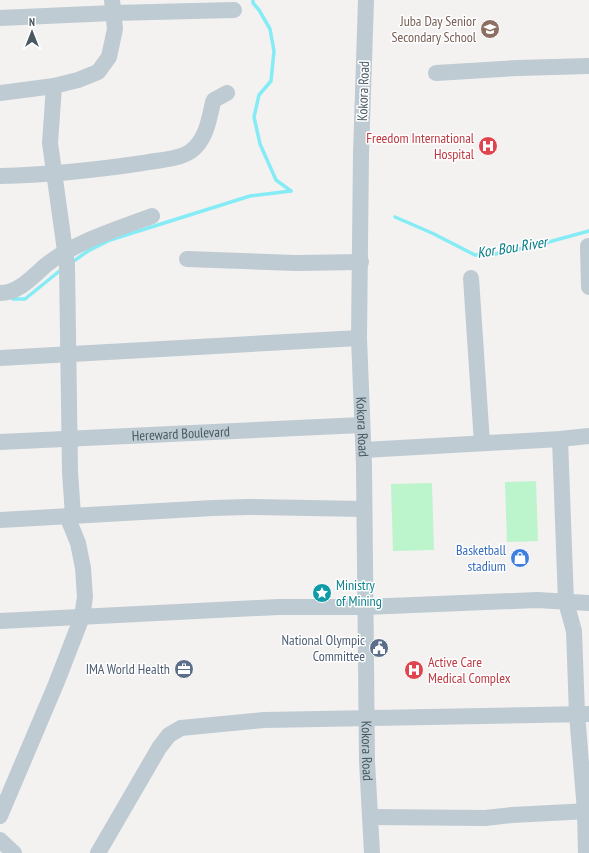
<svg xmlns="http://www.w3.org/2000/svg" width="589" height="853" viewBox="0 0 589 853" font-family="'PT Sans Narrow',sans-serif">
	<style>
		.green { fill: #bcf4cb }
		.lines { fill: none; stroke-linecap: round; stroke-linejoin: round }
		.stream { stroke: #85ecf6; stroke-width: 3.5 }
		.minor { stroke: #becbd2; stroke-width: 16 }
		.labels { text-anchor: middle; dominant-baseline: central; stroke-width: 3; stroke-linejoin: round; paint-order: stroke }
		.education-label { font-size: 14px; fill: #785e54; stroke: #fff; text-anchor: end }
		.street-label { font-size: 14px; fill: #475861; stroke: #fff }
		.health-label { font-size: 14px; fill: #be3a42; stroke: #fff; text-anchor: end }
		.shop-label { font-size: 14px; fill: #366cbe; stroke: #fff; text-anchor: end }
		.culture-label { font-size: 14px; fill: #0d838f; stroke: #fff; text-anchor: start }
		.service-label { font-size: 14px; fill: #4e5e75; stroke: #fff; text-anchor: end }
		.water-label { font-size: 15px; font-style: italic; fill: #057d88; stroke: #fff }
	</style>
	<rect width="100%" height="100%" fill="#f4f1f1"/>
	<!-- green -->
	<g class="green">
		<path d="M536,481L538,541L507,542L505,482Z"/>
		<path d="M432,483L434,550L393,551L391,484Z"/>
	</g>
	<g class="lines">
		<!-- stream -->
		<g class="stream">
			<path d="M253,0V3L259,10L270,29L274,51L271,81L259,95L254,117L260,144L276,180L291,191"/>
			<path d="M395,217L432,233L475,255L495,254L534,246L589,231"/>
			<path d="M71,263L88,251L110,240L250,196L291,191"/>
			<path d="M10,297L13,299H25L62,269"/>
		</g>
		<!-- minor -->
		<g class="minor">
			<path id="s1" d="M366,0L361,154L359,338L364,465L367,761L372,853"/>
			<path d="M0,18L113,13L234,10"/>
			<path d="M436,73L518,68L589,66"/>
			<path d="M54,86L50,143L67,265L70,472L73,515"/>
			<path d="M0,93L54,86L78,80L98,72L109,57L115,29L112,0"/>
			<path d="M0,176C48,175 96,170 143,163C158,160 178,160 191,151C206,140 209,120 213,102L214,100L227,93"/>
			<path d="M588,246L589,287"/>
			<path d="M187,259L295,263L361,262"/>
			<path d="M471,278L482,443"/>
			<path d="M0,293C19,293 33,276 46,265C77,241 115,230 152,216"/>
			<path d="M0,358L359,338"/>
			<path d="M560,439L566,602L574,631L577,714L585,811L586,853"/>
			<path id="s2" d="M0,442L362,425"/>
			<path d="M364,450L560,439L589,436"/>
			<path d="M0,520L213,508L249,507L364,509"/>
			<path d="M0,621L278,607H365L537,600L589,603"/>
			<path d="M0,816L56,684L82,617L85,597L83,568L78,543L67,516"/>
			<path d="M371,817L485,818L512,815L589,811"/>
			<path d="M0,840L14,853"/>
			<path d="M98,853L159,748L169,735L181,728L264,720L589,714"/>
		</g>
	</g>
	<!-- icons -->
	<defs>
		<symbol id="school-disc" viewBox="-11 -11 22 22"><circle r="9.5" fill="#8d6e63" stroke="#fff"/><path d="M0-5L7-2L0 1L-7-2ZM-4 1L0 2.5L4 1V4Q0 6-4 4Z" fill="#fff"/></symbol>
		<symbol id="hospital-disc" viewBox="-11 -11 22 22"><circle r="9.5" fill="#e0444e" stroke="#fff"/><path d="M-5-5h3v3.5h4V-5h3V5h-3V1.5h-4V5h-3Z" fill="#fff"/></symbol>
		<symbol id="shop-disc" viewBox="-11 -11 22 22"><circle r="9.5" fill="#3f7fe0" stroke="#fff"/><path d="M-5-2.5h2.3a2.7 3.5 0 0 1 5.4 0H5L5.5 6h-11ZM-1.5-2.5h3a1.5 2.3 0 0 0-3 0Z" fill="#fff"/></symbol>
		<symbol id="sight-disc" viewBox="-11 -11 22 22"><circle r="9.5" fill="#0f9aa8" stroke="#fff"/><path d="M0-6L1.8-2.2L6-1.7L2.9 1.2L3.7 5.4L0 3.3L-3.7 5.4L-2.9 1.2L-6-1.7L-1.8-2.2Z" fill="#fff"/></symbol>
		<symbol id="civic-disc" viewBox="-11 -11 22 22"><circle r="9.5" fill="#5c6f8a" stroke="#fff"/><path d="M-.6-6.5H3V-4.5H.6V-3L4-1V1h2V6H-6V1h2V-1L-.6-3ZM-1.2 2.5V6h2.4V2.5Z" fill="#fff"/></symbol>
		<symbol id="office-disc" viewBox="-11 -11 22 22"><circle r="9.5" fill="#5c6f8a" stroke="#fff"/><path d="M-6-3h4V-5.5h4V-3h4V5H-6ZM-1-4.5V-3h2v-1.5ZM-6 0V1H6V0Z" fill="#fff"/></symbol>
	</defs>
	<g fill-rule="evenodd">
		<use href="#school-disc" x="479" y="18" width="22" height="22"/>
		<use href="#hospital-disc" x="477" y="135" width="22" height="22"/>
		<use href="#shop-disc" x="509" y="547" width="22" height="22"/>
		<use href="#sight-disc" x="311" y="582" width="22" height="22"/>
		<use href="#civic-disc" x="368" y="637" width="22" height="22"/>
		<use href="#office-disc" x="173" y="658" width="22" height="22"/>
		<use href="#hospital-disc" x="403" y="659" width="22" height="22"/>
	</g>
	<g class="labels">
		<!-- education labels -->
		<g class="education-label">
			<text x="476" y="21">Juba Day Senior<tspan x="476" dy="16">Secondary School</tspan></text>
		</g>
		<!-- street labels -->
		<g class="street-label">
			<text transform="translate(363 91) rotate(-88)">Kokora Road</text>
			<text stroke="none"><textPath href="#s1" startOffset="427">Kokora Road</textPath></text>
			<text stroke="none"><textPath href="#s2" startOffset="181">Hereward Boulevard</textPath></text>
			<text stroke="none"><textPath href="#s1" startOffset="751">Kokora Road</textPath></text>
		</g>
		<!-- health labels -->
		<g class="health-label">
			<text x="474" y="138">Freedom International<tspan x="474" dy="16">Hospital</tspan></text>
			<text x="428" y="662" text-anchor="start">Active Care<tspan x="428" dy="16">Medical Complex</tspan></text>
		</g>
		<!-- shop labels -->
		<g class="shop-label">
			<text x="506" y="550">Basketball<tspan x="506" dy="16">stadium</tspan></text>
		</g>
		<!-- culture labels -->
		<g class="culture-label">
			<text x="336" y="585">Ministry<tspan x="336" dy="16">of Mining</tspan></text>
		</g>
		<!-- service labels -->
		<g class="service-label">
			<text x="365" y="640">National Olympic<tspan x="365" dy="16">Committee</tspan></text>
			<text x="170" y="669">IMA World Health</text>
		</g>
		<!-- water labels -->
		<g class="water-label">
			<text transform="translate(512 247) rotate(-9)">Kor Bou River</text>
		</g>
	</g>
	<!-- north arrow -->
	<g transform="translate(32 32)" stroke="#ffffff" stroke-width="3" paint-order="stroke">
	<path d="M0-3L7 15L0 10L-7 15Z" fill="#475861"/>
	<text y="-6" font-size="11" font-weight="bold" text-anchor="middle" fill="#475861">N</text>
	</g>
</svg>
